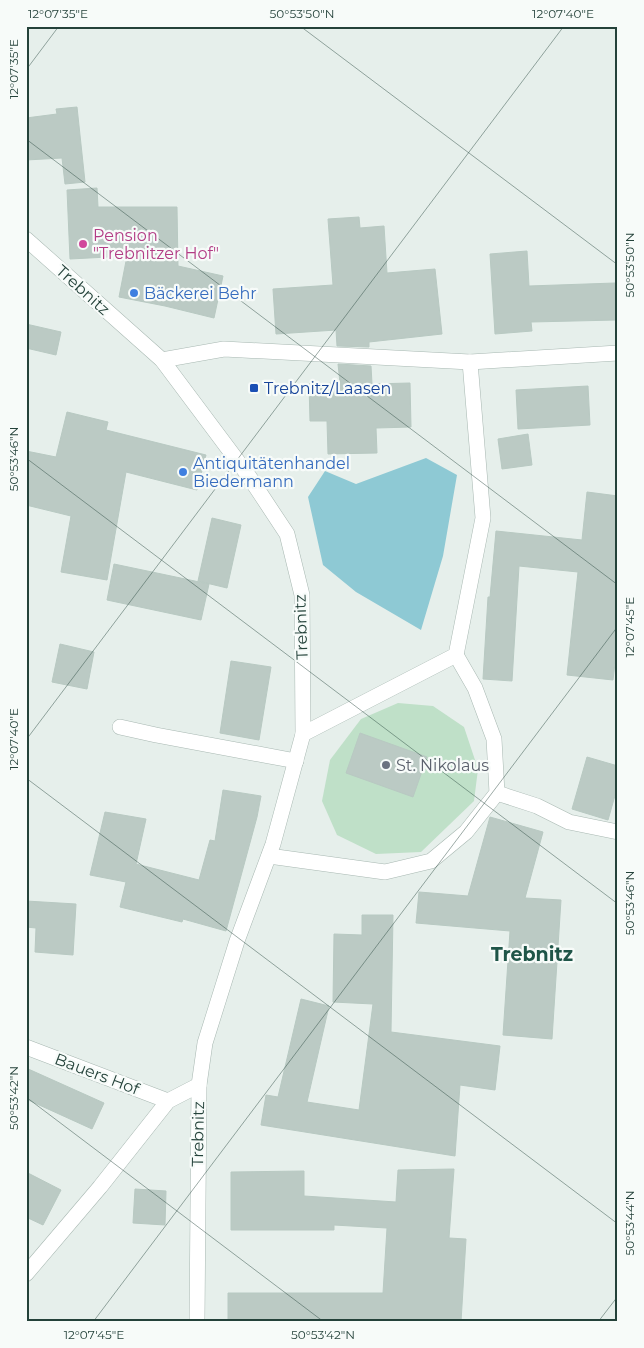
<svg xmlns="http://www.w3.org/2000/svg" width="644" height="1348" viewBox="0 0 644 1348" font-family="Montserrat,sans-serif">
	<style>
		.green { fill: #bfe0c8 }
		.water { fill: #8ec9d4 }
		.building { fill: #bbcac4; stroke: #b8c9c2 }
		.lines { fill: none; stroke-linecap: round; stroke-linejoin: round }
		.service-casing { stroke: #a8b8b2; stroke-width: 16 }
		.minor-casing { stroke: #a8b8b2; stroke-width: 16 }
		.tertiary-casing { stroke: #a8b8b2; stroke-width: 16 }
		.service { stroke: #fff; stroke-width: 15 }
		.minor { stroke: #fff; stroke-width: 15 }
		.tertiary { stroke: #fff; stroke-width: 15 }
		.ticks { fill: none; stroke: #24423a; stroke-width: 1; stroke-opacity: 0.45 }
		.hotel-dot { fill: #d1479c; stroke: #f7fbf9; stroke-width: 2 }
		.shop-dot { fill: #3f7fe0; stroke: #f7fbf9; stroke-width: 2 }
		.transit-dot { fill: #1a4fb4; stroke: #f7fbf9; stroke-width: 2 }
		.worship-dot { fill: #6b7280; stroke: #f7fbf9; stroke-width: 2 }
		.labels { text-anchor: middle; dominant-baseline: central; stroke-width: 4.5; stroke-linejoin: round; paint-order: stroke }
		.hotel-label { font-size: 16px; fill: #b23c85; stroke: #f7fbf9; text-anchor: start }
		.street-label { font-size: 16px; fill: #24423a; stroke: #f7fbf9 }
		.shop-label { font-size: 16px; fill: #366cbe; stroke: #f7fbf9; text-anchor: start }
		.transit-label { font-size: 16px; fill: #164399; stroke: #f7fbf9; text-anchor: start }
		.worship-label { font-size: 16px; fill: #5b616d; stroke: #f7fbf9; text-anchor: start }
		.quarter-label { font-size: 19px; font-weight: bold; fill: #1f5548; stroke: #f7fbf9 }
		.neatline { fill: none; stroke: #24423a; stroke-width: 2 }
		.ticks-label { font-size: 12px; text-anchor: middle; fill: #24423a }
	</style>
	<rect width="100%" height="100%" fill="#e6efeb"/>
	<!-- green -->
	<path class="green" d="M398,703L433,706L464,727L478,769L474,801L421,852L376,854L337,835L322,801L330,760L361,719Z"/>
	<!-- water -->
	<path class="water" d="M426,458L457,475L443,556L421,630L356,592L323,565L308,497L325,471L356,484Z"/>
	<!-- building -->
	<g class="building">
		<path d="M77,107L85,182L65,184L62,158L26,160V118L57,114L56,109Z"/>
		<path d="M97,188L98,207H177L178,266L223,276L214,318L165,306L119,297L127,256L70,259L67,190Z"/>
		<path d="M359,217L360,228L384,226L387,273L435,269L442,334L369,342V347L337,346L336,330L276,334L273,289L333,285L328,219Z"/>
		<path d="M527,251L529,286L615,283L616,320L531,322L532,331L495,334L490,254Z"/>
		<path d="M26,324L61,332L56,355L26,348Z"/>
		<path d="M338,364L371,366L372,384L410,383L411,427L376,428L377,453L328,454L327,421H310L309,384L340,383Z"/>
		<path d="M588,386L590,425L518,429L516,390Z"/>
		<path d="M67,412L108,422L106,430L206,455L197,490L126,472L107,580L61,572L71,516L26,505V451L56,457Z"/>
		<path d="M528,434L532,465L502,469L498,439Z"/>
		<path d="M587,492L618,496V638L613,680L567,675L578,572L519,566L512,681L483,679L488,597H490L496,531L582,540Z"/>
		<path d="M212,518L241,525L227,588L198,581Z"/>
		<path d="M114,564L209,584L201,620L107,600Z"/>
		<path d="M60,644L94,652L87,689L52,682Z"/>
		<path d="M231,661L271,667L259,740L220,733Z"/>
		<path d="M360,733L427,757L413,797L346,773Z"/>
		<path d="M587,757L618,766V785L608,820L572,809Z"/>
		<path d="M223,790L261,796L257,817L226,931L183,919L182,922L120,907L126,882L90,875L105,812L146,819L136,864L199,880L210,840L215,841Z"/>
		<path d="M490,817L543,832L525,898L561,900L552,1039L503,1035L510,931L416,923L419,892L468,896Z"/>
		<path d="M26,901L76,904L73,955L35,952L36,928L26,927Z"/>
		<path d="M362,915H393L391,1032L500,1046L495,1090L460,1085L455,1156L261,1125L266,1095L278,1097L301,999L329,1006L307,1102L359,1110L373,1004L333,1002L334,934L362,935Z"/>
		<path d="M26,1068L104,1103L92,1129L26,1099Z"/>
		<path d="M454,1169L449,1238L466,1239L461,1322H228V1293H383L387,1228L334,1225V1230H231V1172L304,1171V1196L396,1202L398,1170Z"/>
		<path d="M26,1172L61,1190L43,1225L26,1217Z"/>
		<path d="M135,1189L166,1191L165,1225L133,1223Z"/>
	</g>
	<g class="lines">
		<defs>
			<g id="service">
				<path d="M120,727L156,735L296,761"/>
				<path d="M497,793L537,806L569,822L618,832"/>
			</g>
			<g id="minor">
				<path d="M303,734L456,655L483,518L470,362"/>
				<path d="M269,856L385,872L431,861L466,832L497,793L494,739L475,688L456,655"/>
				<path d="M26,1047L168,1101"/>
				<path d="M26,1274L100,1187L168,1101L199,1085"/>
			</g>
			<g id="tertiary">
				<path d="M26,239L162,360L248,475L287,534L302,595L303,734L273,844L237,941L205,1043L199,1085L197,1322"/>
				<path d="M162,360L224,349L470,362L618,353"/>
			</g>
		</defs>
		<!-- service casing -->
		<use href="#service" class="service-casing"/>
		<!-- minor casing -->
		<use href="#minor" class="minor-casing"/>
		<!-- tertiary casing -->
		<use href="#tertiary" class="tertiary-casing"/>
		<!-- service -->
		<use href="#service" class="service"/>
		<!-- minor -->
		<use href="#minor" class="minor"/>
		<!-- tertiary -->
		<use href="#tertiary" class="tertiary"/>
	</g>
	<!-- ticks -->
	<path class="ticks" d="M300,26L618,265M26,70L59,26M26,139L618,585M26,458L618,904M26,740L564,26M26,778L618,1224M26,1097L324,1322M93,1322L618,626M598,1322L618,1296"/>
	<!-- markers -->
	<circle class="hotel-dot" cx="83" cy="244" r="5"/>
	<g class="shop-dot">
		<circle cx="134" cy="293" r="5"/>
		<circle cx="183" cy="472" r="5"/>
	</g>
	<rect class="transit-dot" x="249" y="383" width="10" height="10" rx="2.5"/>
	<circle class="worship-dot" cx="386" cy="765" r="5"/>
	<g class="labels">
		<!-- hotel labels -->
		<g class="hotel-label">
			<text x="93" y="235">Pension<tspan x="93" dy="18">"Trebnitzer Hof"</tspan></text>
		</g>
		<!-- street labels -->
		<g class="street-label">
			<text transform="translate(83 290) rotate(42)">Trebnitz</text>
			<text transform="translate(301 627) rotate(-92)">Trebnitz</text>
			<text transform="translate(97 1074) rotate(21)">Bauers Hof</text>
			<text transform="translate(198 1134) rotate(-89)">Trebnitz</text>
		</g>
		<!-- shop labels -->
		<g class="shop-label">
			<text x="144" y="293">Bäckerei Behr</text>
			<text x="193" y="463">Antiquitätenhandel<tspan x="193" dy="18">Biedermann</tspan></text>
		</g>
		<!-- transit labels -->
		<g class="transit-label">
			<text x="264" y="388">Trebnitz/Laasen</text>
		</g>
		<!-- worship labels -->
		<g class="worship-label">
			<text x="396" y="765">St. Nikolaus</text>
		</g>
		<!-- quarter labels -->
		<g class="quarter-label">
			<text x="532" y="954">Trebnitz</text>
		</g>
	</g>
	<!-- border -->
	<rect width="644" height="1348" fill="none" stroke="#f7fbf9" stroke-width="55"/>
	<rect x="28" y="28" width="588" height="1292" class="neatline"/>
	<g class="ticks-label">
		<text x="58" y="18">12°07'35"E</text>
		<text x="302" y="18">50°53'50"N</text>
		<text x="563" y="18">12°07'40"E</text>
		<text transform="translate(14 69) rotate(-90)" y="4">12°07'35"E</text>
		<text transform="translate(630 265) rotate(-90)" y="4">50°53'50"N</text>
		<text transform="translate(14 459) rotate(-90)" y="4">50°53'46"N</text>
		<text transform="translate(630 627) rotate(-90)" y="4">12°07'45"E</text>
		<text transform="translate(14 739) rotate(-90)" y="4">12°07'40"E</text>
		<text transform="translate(630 903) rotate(-90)" y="4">50°53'46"N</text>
		<text transform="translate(14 1098) rotate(-90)" y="4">50°53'42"N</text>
		<text transform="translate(630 1223) rotate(-90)" y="4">50°53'44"N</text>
		<text x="94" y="1339">12°07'45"E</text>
		<text x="323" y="1339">50°53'42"N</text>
	</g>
</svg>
